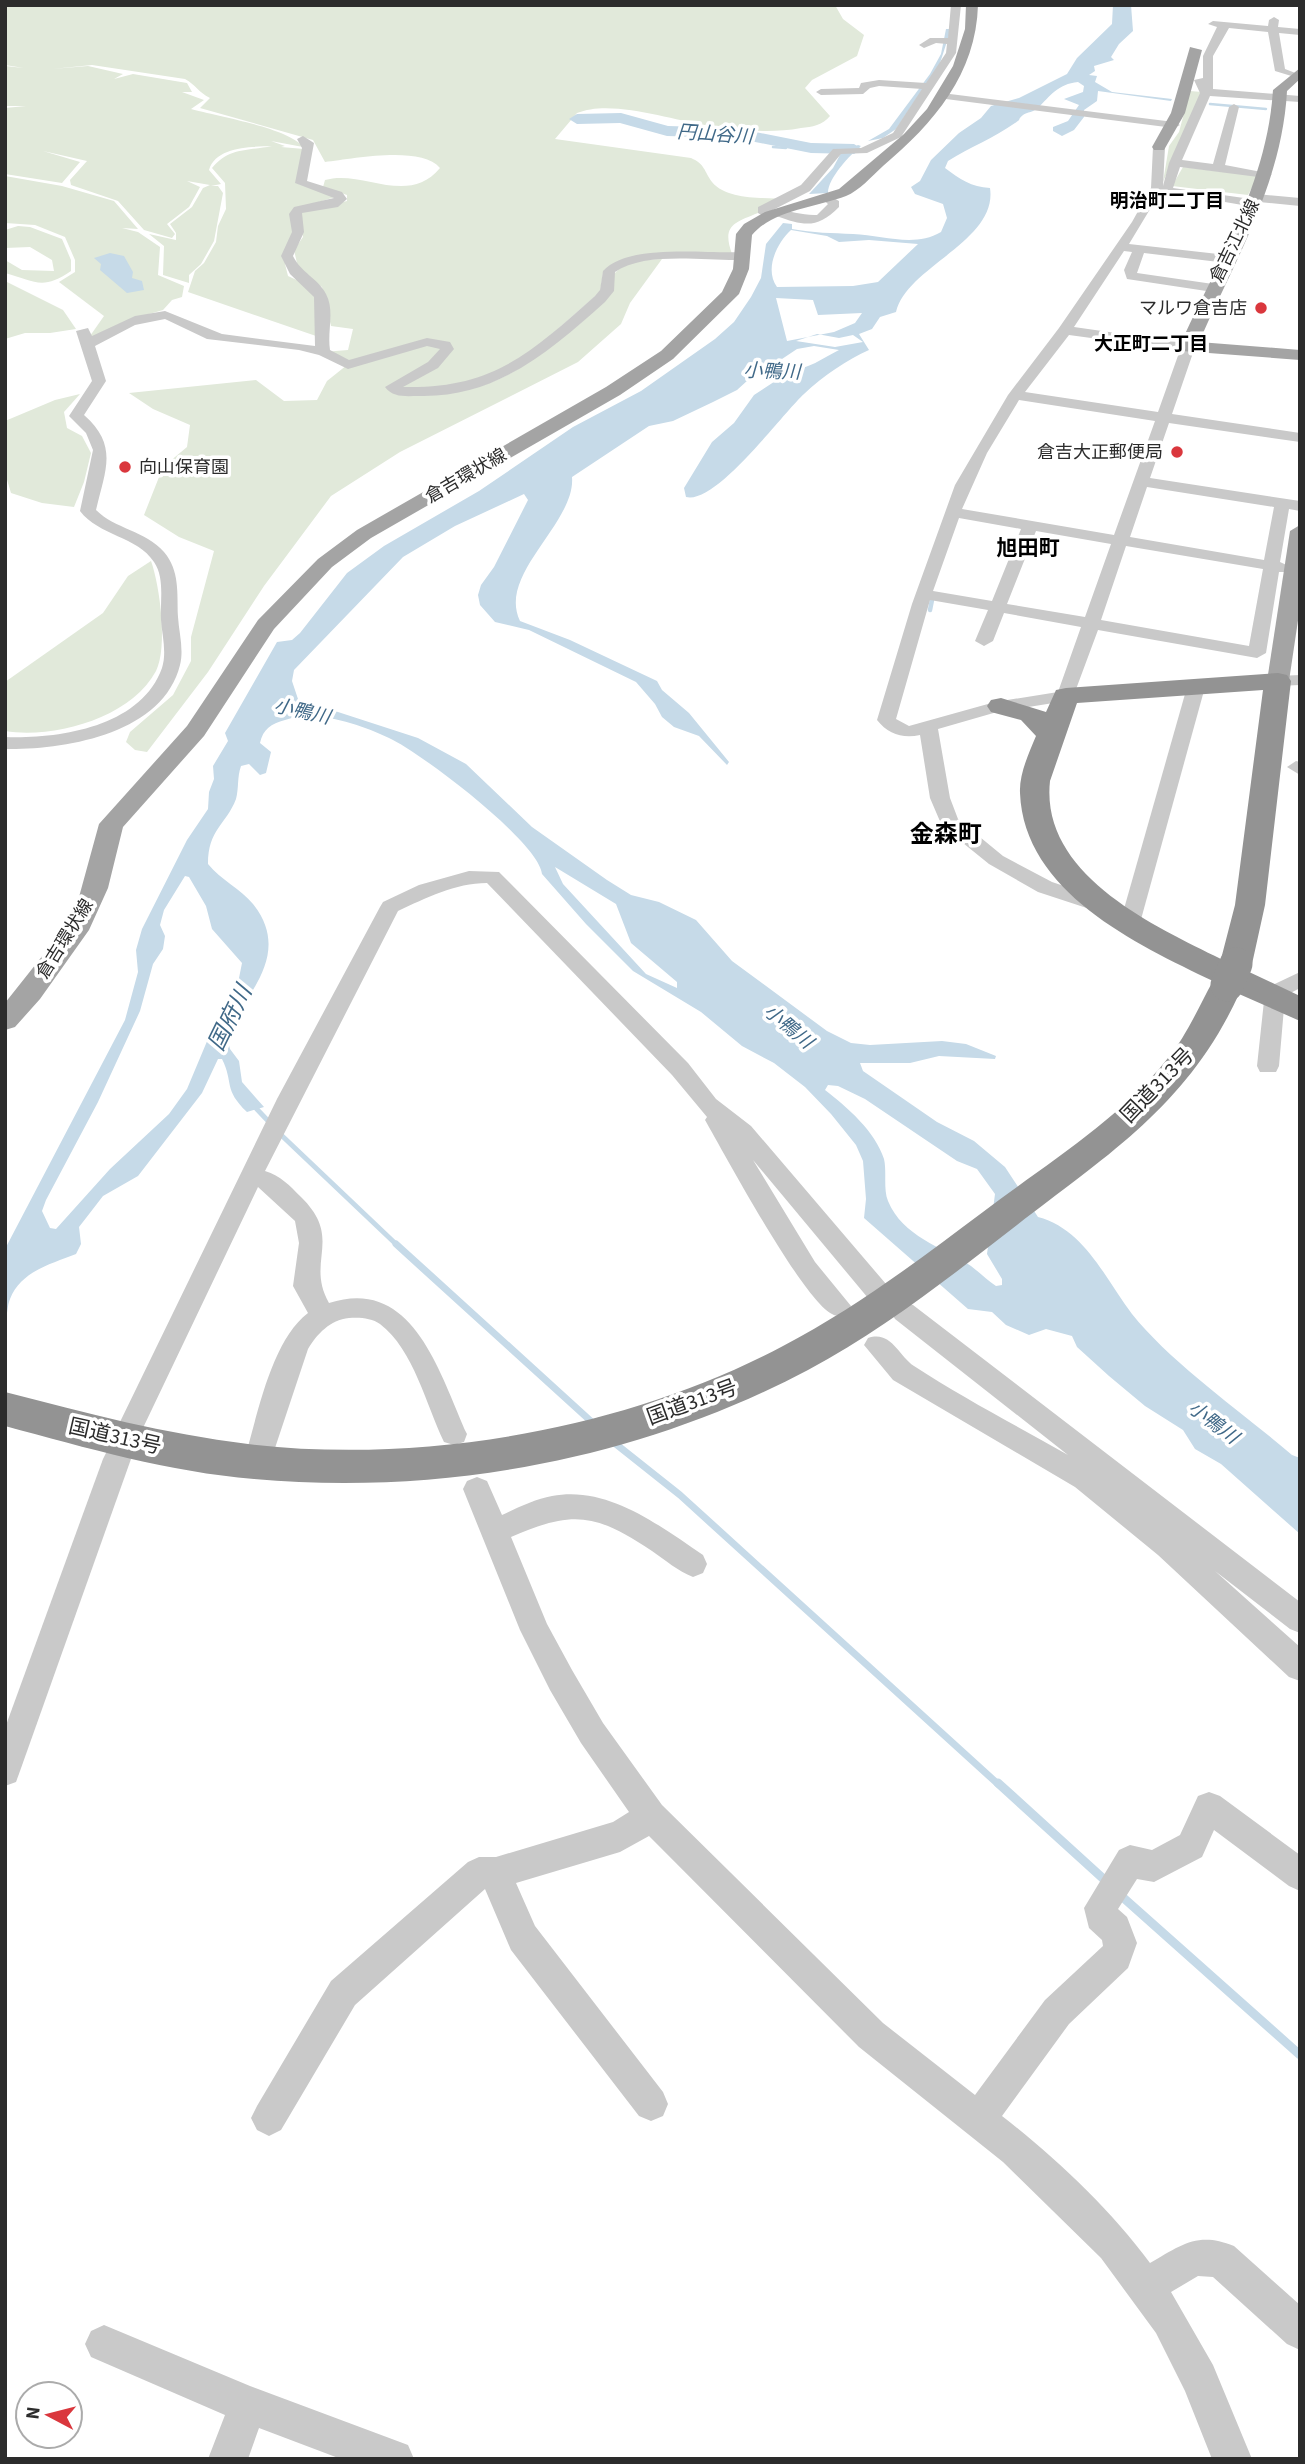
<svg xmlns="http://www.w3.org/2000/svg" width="1305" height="2464" viewBox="0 0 1305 2464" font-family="'Source Sans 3','Noto Sans JP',sans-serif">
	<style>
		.green { fill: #e1e9da }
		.water { fill: #c6dae8; fill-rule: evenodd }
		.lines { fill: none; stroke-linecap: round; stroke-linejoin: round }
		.stream-far4 { stroke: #c6dae8; stroke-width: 2.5 }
		.stream-far3 { stroke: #c6dae8; stroke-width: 4.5 }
		.stream-far2 { stroke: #c6dae8; stroke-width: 5 }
		.stream-far1 { stroke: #c6dae8; stroke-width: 7 }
		.stream { stroke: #c6dae8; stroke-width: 9 }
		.river { fill: #c6dae8; fill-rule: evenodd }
		.minor { fill: #c9c9c9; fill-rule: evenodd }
		.major { fill: #a4a4a4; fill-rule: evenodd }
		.highway { fill: #939393; fill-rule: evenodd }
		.highway-bridge { stroke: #939393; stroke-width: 33 }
		.poi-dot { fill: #da373d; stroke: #fff; stroke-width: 2.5 }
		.labels { text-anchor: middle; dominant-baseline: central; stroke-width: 7; stroke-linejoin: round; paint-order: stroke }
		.far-street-label { font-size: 18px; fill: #2c2c2c; stroke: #fff }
		.far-poi-label { font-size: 18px; fill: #2c2c2c; stroke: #fff; text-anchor: end }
		.far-water-label { font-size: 19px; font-style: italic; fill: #406988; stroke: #fff }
		.far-neighbourhood-label { font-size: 19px; font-weight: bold; fill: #000; stroke: #fff }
		.far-quarter-label { font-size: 21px; font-weight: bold; fill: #000; stroke: #fff }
		.street-label { font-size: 21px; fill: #2c2c2c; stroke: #fff }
		.water-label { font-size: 23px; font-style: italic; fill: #406988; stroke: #fff }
		.quarter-label { font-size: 24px; font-weight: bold; fill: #000; stroke: #fff }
	</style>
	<rect width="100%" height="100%" fill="#fff"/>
	<!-- green -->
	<g class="green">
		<path d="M5,5H835L843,19L864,35L857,56L812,80L805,88L830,116C823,125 812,127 801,128C769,134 736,130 704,125C670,119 610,99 577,113L555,139L691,158C705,164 704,171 712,182C728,201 764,197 787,199L760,208L758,213C733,223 722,226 732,254C699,255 624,245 603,273L600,292L543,342L505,370L442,394C492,388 518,372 557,341C567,333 579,326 587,317C617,281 602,261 662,259L630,303L621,324L578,362L400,452L331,496L264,586L208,672L147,752L135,750L126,742L130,732L173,695L191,661V637L214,551L179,537L144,515L163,467L187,447L190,425L153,409L129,393L256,380L284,401L317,400L327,381L347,365L323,352L348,350L353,329L331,326L322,287L299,272L294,250L303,237L299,213L347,201V195L323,187L325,180C362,169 408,207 440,168C421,145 352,159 325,162L313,140L200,108L210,98C198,92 196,85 185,79L92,65L52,69L88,66L123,74L114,79L133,74L187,83L192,92H182L204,100L191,109C216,116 289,128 303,147L271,141L285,146L281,147L304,149L299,184L335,197L299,208L285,264L288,276L303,283L316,299V336L188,292L195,271L204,263L216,242L218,226L226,209L225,183L212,168C229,147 249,151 272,146C252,147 216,146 209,170L221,184L211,186H218L223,193L214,241L201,264L189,275V283L163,275L164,246L149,234L176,240V233L170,224L192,207L203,188L210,185L187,181L200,187L189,207L167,224L175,234L172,238L144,230L118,201L71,185L70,180L87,161L43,151L80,162L62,183L5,174V108L26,106H5V66L24,68L5,65Z"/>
		<path d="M1190,91L1202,92L1163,182L1169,146L1179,132Z"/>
		<path d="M1183,167L1258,176L1248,195L1172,186Z"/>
		<path d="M5,176L62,186L114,201L138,229L122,228L138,232L160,247L158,275L184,286L182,297L172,300L163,310L139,317L96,337L90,336L104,316L59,282L75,272V260L65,237L35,225L5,223Z"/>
		<path d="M18,226L30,227L62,239L71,260V271C42,291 35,281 5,273V260L22,270L54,271L52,260L30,247L5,248V230Z"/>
		<path d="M5,281L63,310L76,329L50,333H25L5,339Z"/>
		<path d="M80,394L64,412L67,428L82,436L91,453L84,482L74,507L42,503L11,493L5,473V421L55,400Z"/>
		<path d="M151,561C160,586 168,648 156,671C131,718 54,739 5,731V682L103,613L128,576Z"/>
	</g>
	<!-- water -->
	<g class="water">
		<path d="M1113,5H1131L1133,31L1119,44L1111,57L1114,60L1094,66L1095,71L1089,75L1097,76L1095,82L1112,92L1172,99L1171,101L1098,91L1097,101L1084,110V117L1074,130L1062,136L1053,131V127L1068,121L1079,105L1064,99L1083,92L1084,86L1078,82C1058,84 1050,96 1038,108C1034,112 1027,112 1023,115C1016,121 1023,118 1015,123C994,138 970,147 948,161L945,168C960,179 971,187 990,188C998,241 906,267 896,312L880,317L872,329L859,334L869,350C848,359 823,376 804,394C782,414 716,505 686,497L684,488L712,442L734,423L754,395L783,376V372L758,371L737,390L713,402L673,421L649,426L572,477C576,523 497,574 520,621L570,640L657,681L662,690L689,713L729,762L727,765L699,736L674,727L662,717L655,704L636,682L529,630L495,622L480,605L478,595L481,585L494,567L528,500L524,494L455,526L403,557L294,670L292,681L298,699L418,738L466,764L532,827L607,880L631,895L659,902L696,920L732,961L827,1031L851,1043L870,1045L942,1041L966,1044L996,1056L995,1059L939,1056L910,1063H860L863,1071L937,1122L974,1141L1005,1167L1038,1217C1084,1229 1105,1278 1132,1314C1172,1364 1242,1412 1292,1455L1300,1458V1534L1221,1464L1195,1449L1183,1430L1145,1406L1109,1376L1077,1347L1072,1336L1046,1329L1029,1335L1006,1325L992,1312L968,1309L864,1218L866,1199L863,1161L856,1145L831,1114L805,1087L774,1063L742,1046L701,1012L633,971L586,924L542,874C539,842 420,752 389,738C359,724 318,710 285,720C271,724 263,729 260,743L271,752L266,773L260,775L249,764L241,766C237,777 239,788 236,799C226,825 208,829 208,864C221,880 241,889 253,904C292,953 248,993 226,1033L230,1049L239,1061L242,1082L264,1107L247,1112C223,1089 234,1083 222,1059H218L202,1093L138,1176L103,1196L86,1218L79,1227L81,1244L76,1254C51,1264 21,1271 10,1299C7,1306 8,1313 5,1321V1249L125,1020L138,972L136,950L142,929L187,840L208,809L209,792L214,779L213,766L228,741L225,733L277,642L292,640L300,633L347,573L384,546L479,491L573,427L641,391L715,339L734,322L751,297L761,278L766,244L783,223L792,224V229C813,233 832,233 853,234C883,235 914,248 941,232L947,218L943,204L915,194L911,187L920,181L931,160L959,133L981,118L991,106L1019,98L1067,74L1077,58L1112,24ZM791,230L827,236L839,242L869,240L918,244L878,282L853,286L777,287C764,269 777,243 791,230ZM776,298L813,300L818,315L862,313L855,323L834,332L787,341ZM817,334L839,338L853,335L863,342L835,347L796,341ZM814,346L839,350C817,361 798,378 773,365L797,349ZM555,867L616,904L631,943L677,982V988L646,974L563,884ZM185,876L189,877L206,906L212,929L242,963L239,978L213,1027L187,1089L169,1114L110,1169L56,1229L50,1228L42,1211L46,1200L98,1102L140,1011L153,964L163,949L165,936L160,925L164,910ZM828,1085L838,1086L865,1099L957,1161L977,1169L995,1194L987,1254L1002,1279V1285L996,1286C987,1280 979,1272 971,1266C941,1246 903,1237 888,1201C883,1189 887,1172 884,1159C875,1131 847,1107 825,1090Z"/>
		<path d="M946,29H951L940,63L896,129L883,138L868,141L889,129L930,74L941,54Z"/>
		<path d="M858,145L861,146C850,155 828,178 828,193L809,194L833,168L841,153Z"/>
		<path d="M110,253L124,256L133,272L132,278L142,281L144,290L127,293L100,270L101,264L94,258Z"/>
	</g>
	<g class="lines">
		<!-- stream-far4 -->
		<g class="stream-far4">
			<path d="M1210,104L1266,109"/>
			<path d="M773,147L786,148"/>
		</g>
		<!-- stream-far3 -->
		<path class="stream-far3" d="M930,610L932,600"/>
		<!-- stream-far2 -->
		<g class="stream-far2">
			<path d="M252,1104L271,1124"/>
			<path d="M278,1132L398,1246"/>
		</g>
		<!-- stream-far1 -->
		<g class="stream-far1">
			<path d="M396,1244L594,1424"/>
			<path d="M612,1441L680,1495L999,1785"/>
		</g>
		<!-- stream -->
		<g class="stream">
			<path d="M998,1783L1108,1883"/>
			<path d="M1118,1893L1300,2055"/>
		</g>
		<!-- river -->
		<path class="river" d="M621,113L668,126L735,128L811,143L854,144L862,149L854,154L811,153L735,138L667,136L620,123L577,124L569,119L577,114Z"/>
		<!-- minor -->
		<g class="minor">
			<path d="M951,5H961L956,53L901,137L867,153L841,154L810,191L771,211C784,208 801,216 817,215L828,204L822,199L828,195L839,201V207C817,229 805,226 776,216L770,220L758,213V207L801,185L833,149L861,148L893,133L922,89L879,86L870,88L863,94L821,95L816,92L821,89L859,88L861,83L879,80L926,83L946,53L947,44L936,43L924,48L919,45L930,38H948Z"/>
			<path d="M1274,17L1279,20L1278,27L1300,29V35L1279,33L1285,69L1298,74V78L1275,71L1268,32L1229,28L1213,56V89L1300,96V102L1210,96L1182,160L1213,164L1229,107L1234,104L1239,107L1225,165L1272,174L1266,178L1180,167L1173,188L1251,199L1256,194L1300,198V206L1259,202L1254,207L1161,191L1129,244L1227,255L1233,259L1227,263L1144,253L1137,273L1213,284L1220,288L1213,292L1127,279L1124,270L1132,252L1124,251L1074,327L1193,344L1195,347L1172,414L1300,433V442L1169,423L1150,478L1300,501V511L1289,509L1280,562L1293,568L1291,572H1279L1266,653L1257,658L1098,630L1072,700L997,712L938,729L950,798L958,819L1003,856L1052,882L1115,903L1118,908L1108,915L1038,892L989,864L942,826L930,798L920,735C903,739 888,734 877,720L912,604L955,485L1008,395L1059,328L1132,222L1151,188L1153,147L1159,144L1165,147L1163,186L1169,163L1200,93L1194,80L1203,78V56L1217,27L1208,24L1213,21L1268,26L1269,20ZM1069,335L1180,350L1158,412L1025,392ZM1019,400L1155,421L1114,535L962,509L987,453ZM1147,487L1274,507L1264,560L1130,537ZM959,518L1021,529L992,601L933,591ZM1036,531L1111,544L1085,617L1007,604ZM1126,546L1263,569L1249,646L1101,620ZM930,600L988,610L975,641L984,646L993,641L1004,613L1081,627L1058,692L995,702L909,726L896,719Z"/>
			<path d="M942,93L1174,122L1180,125L1174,128L938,98V94Z"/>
			<path d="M303,136L314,143L307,181L342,192L347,199L338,207L302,213L304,232L293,256C301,273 318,278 326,294C335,311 327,331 330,350L349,360L427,338L450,342L454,349L438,368L403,387C493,389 531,353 595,296L600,290L603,271C628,243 705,254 741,252L747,256L741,260C705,261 645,251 615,272L614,291L605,302C550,351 497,398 419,396C406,396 393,398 385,387L428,362L440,349L427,346L348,369L319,355L299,350L207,339L165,319L135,325L95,346L106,381L84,415C119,446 105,470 96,510C115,529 146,531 164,552C180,571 177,593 178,617C179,633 184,649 180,665C163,734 65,750 5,749V737C59,739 141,727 162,668C167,652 162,635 161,620C160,601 165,578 154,562C137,536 99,536 80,511L93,450L86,433L69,416L92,381L76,331L88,328L92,336L135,316L165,311L222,334L315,346L314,297L290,274L281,256L292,232L289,214L294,207L334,198L295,183L302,148L297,139Z"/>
			<path d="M1300,675V685L1278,686L1269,681L1278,676Z"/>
			<path d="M1196,682L1205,687L1140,923L1130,930L1123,928L1120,923L1187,687Z"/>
			<path d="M1296,761L1300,762V775L1287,767Z"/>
			<path d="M469,871L499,872L688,1063L716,1099L751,1126L886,1284L890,1291L886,1298L877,1301L868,1298L753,1160L815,1262L851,1306L847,1313C841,1315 837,1317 832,1314C803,1300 725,1155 705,1120L707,1117L672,1075L487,883C455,883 426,898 398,911L265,1171C281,1176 289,1185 301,1197C344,1239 305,1261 329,1303C414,1275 440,1375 467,1434L464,1442L454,1445L444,1442C426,1405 414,1350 380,1324C372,1318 359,1317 349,1318C330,1320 317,1334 308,1349L268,1469L258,1473L248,1469L244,1461C257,1417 271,1341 308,1313L293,1286L299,1243L295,1221L258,1187L142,1430L133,1433L124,1430L120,1422L277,1099L380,907L383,902L419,885Z"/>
			<path d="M1300,972V988L1285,996L1279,1066L1276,1072H1260L1257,1066L1264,1001L1259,995L1262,990Z"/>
			<path d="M904,1302L913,1305L1300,1602V1633L1290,1629L1215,1571L1300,1647V1681L1289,1677L1158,1555L1075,1487L893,1380L864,1345L868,1338C891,1330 898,1355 914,1366C963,1398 1017,1426 1068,1455L895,1319L891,1312L895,1305Z"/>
			<path d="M117,1447L127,1451L131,1459L20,1771L16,1782L5,1786V1728L103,1459L107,1451Z"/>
			<path d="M477,1477L487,1481L502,1515C517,1508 535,1499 552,1496C608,1485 660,1526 703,1555L707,1564L703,1573L693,1577C678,1571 665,1560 652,1551C595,1513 573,1510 511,1537L547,1624L572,1670L603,1723L662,1805L883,2023L975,2095L1045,2000L1103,1946L1102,1940L1089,1928L1084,1908L1119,1850L1130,1845L1152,1850L1180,1835L1198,1796L1209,1792L1220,1796L1300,1855V1891L1289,1886L1214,1830L1202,1857L1154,1882L1137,1879L1118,1909L1127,1917L1137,1943L1128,1968L1069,2024L1002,2116C1056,2158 1109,2208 1150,2263C1181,2245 1198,2231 1234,2246L1300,2305V2350L1287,2344L1213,2277L1198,2276L1171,2292L1213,2365L1252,2459H1212L1185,2391L1156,2333L1101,2258L1003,2162L859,2047L649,1836L620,1852L516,1883L535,1926L663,2092L668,2104L663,2116L651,2121L639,2116L511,1950L485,1889L355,2005L281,2130L269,2136L257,2130L251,2118L257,2106L331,1981L468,1862L479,1857H496L613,1822L629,1812L581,1743L550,1690L520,1630L463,1489L467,1481Z"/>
			<path d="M104,2325L250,2386L408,2445L414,2459H341L259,2428L248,2459H208L225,2415L91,2357L85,2344L91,2331Z"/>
		</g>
		<!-- major -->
		<g class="major">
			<path d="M966,5H978C976,74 934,123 883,166C872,176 859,191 846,196C817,207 773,210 752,235L749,269L739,294L673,359L620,395L371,538L332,567L274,629L204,736L123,827L108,888L89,930L40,999L15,1027L5,1030V1003L55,940L79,897L99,824L187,726L258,620L318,559L357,530L606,387L661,351L722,292L733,269L736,234L744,224L765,212L839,189L904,134L927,109L953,66L965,29Z"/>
			<path d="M1190,47L1202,50L1185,113L1164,150H1154L1152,147L1171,113Z"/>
			<path d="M1300,68V79L1287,91C1282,183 1235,260 1199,342L1300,350V360L1182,351L1179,347C1217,263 1267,184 1273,90Z"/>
			<path d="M1300,525V607L1289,681L1286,686H1270L1267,681L1290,531Z"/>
		</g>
		<!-- highway -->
		<path class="highway" d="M1278,673L1287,675L1291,681L1265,905L1252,964L1247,971L1300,996V1021L1239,994C1188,1105 1110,1153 1017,1225C950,1277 883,1330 808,1370C639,1459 444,1496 254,1479C169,1472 87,1448 5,1426V1392C86,1413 165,1434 248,1444C423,1465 627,1429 783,1346C854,1309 919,1260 983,1212C1046,1164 1118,1121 1168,1058C1187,1035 1198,1008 1213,981C1136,944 1024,892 1020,793C1019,774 1029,753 1036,736L1021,720L991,712L987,706L991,700L1001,698L1046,712L1056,690L1066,688ZM1263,690L1235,905L1221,959C1152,925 1040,874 1050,781L1077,703Z"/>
		<!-- highway-bridge -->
		<path class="highway-bridge" d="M1227,985L1236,964"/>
	</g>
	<!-- markers -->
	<g class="poi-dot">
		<circle cx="1261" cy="308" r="7"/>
		<circle cx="1177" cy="452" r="7"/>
		<circle cx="125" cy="467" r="7"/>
	</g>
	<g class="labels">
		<!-- far-street labels -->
		<g class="far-street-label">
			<text transform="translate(1235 241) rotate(-64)">倉吉江北線</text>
			<text transform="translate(466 476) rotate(-30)">倉吉環状線</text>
			<text transform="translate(65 939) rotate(-58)">倉吉環状線</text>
		</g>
		<!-- far-poi labels -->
		<g class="far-poi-label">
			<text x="1247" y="308">マルワ倉吉店</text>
			<text x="1163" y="452">倉吉大正郵便局</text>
			<text x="139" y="467" text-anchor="start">向山保育園</text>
		</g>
		<!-- far-water labels -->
		<g class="far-water-label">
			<text transform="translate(715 135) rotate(4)">円山谷川</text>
			<text transform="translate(772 372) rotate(2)">小鴨川</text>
			<text transform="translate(302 712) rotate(13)">小鴨川</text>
			<text transform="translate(788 1027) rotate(40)">小鴨川</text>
			<text transform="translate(1213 1423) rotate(37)">小鴨川</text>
		</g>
		<!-- far-neighbourhood labels -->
		<g class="far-neighbourhood-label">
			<text x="1167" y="201">明治町二丁目</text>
			<text x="1151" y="344">大正町二丁目</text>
		</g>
		<!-- far-quarter labels -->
		<g class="far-quarter-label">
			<text x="1028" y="548">旭田町</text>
		</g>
		<!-- street labels -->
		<g class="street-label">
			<text transform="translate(1157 1085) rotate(-46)">国道313号</text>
			<text transform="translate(692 1402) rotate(-20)">国道313号</text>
			<text transform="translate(115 1436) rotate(13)">国道313号</text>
		</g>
		<!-- water labels -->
		<g class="water-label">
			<text transform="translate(230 1018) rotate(-64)">国府川</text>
		</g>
		<!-- quarter labels -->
		<g class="quarter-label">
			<text x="946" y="834">金森町</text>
		</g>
	</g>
	<!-- border -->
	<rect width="1305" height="2464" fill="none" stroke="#2c2c2c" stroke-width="14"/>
	<!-- north arrow -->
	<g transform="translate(49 2415) rotate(277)"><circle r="33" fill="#ffffff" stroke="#ababab" stroke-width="2"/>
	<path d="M0-5L12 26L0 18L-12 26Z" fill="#da373d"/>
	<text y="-10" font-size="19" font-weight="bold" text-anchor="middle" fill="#2c2c2c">N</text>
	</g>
</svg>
